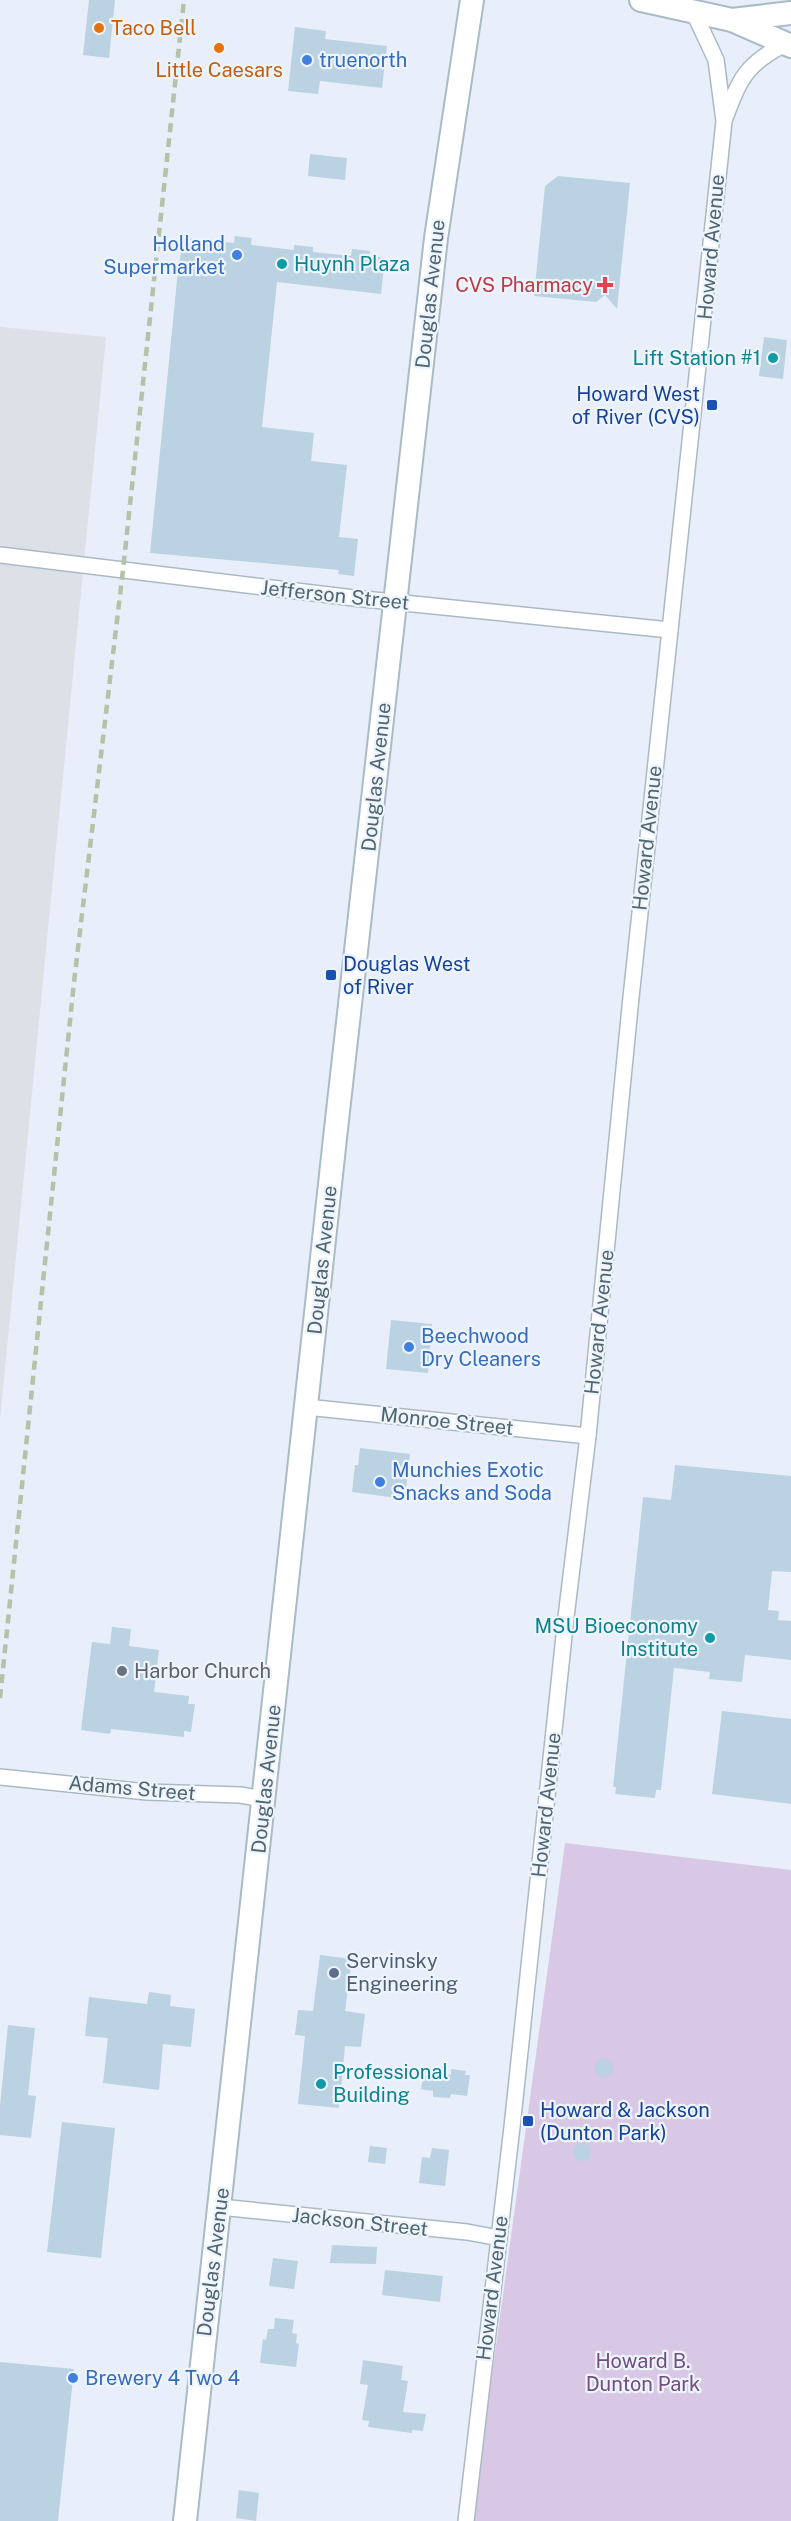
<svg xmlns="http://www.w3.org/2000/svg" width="791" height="2521" viewBox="0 0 791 2521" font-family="'Public Sans',sans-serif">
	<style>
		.industrial { fill: #dbe1e6 }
		.green { fill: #d9c8e5 }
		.building { fill: #bad2e1 }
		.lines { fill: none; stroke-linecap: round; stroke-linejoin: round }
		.street-casing { stroke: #aabac5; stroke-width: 18 }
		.secondary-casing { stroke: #a9bbc7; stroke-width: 26 }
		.street { stroke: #fff; stroke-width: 15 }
		.secondary { stroke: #fff; stroke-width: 22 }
		.rail { stroke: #b4c2a8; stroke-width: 4.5; stroke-dasharray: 9 6; stroke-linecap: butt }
		.food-dot { fill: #e8710a; stroke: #eef4fd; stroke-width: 2 }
		.shop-dot { fill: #3f7fe0; stroke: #eef4fd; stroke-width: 2 }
		.culture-dot { fill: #0f9aa8; stroke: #eef4fd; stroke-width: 2 }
		.health-dot { fill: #e0444e; stroke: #eef4fd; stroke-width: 2 }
		.transit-dot { fill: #1a4fb4; stroke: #eef4fd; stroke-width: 2 }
		.worship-dot { fill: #6b7280; stroke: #eef4fd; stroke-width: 2 }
		.service-dot { fill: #5c6f8a; stroke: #eef4fd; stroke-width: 2 }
		.labels { text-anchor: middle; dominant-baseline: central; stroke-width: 4.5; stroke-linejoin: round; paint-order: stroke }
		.food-label { font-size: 20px; fill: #c56008; stroke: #eef4fd; text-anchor: start }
		.shop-label { font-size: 20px; fill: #366cbe; stroke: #eef4fd; text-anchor: start }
		.street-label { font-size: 20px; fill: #4f6570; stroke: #eef4fd }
		.culture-label { font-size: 20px; fill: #0d838f; stroke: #eef4fd; text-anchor: start }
		.health-label { font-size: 20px; fill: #be3a42; stroke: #eef4fd; text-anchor: end }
		.transit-label { font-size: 20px; fill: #164399; stroke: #eef4fd; text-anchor: start }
		.worship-label { font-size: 20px; fill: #5b616d; stroke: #eef4fd; text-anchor: start }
		.service-label { font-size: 20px; fill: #4e5e75; stroke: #eef4fd; text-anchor: start }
		.park-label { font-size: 20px; fill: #704f80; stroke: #eef4fd }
	</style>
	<rect width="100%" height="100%" fill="#e8effa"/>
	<!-- industrial -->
	<path class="industrial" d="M0,327L106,337L0,1420Z"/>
	<!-- green -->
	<path class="green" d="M565,1843L791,1870V2521H472Z"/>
	<!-- building -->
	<g class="building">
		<path d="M89,0H115L109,58L83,55Z"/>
		<path d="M295,27L326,31L325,39L387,46L382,88L320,81L318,94L288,91Z"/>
		<path d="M310,154L347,158L345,180L308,176Z"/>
		<path d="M558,176L630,183L617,309L605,295L596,302L534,296L545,186Z"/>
		<path d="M235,236L252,238L251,245L294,250V245L313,247V252L351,256L352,249L370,251L369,256L385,258L381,294L277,282L262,427L314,433L311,461L347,465L339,537L358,539L354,576L338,574L339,570L150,553L177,280L183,238L234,243Z"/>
		<path d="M764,337L787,340L783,379L759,376Z"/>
		<path d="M391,1320L432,1324L428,1373L386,1369Z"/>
		<path d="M360,1448L410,1454L405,1499L352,1492L355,1465H358Z"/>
		<path d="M675,1465L791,1476V1572L772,1571L768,1610L779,1611L778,1620L791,1621V1660L745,1655L742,1682L709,1679L710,1672L674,1668L661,1790H656L655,1798L615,1794L616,1787H613L643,1497L671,1500Z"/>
		<path d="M112,1627L131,1629L129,1646L159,1650L154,1692L189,1696L188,1704H195L191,1732L184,1731V1737L111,1729L110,1734L81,1730L92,1642L110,1644Z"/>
		<path d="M722,1711L791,1719V1804L712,1794Z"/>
		<path d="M320,1955L352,1959L345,2011L365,2014L361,2047L345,2046L339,2108L298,2104L305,2036L295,2035L298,2010L313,2011Z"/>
		<path d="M149,1992L171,1995L170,2006L195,2009L191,2047L163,2044L159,2090L103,2083L108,2038L85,2036L89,1997L147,2004Z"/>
		<path d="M8,2025L35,2028L28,2095L36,2096L31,2138L0,2135V2106Z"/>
		<circle cx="604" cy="2068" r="9"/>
		<path d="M451,2069L466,2071L465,2075H470L467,2096L451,2094L450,2098L433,2097V2091L421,2089L424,2071L451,2075Z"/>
		<path d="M62,2122L115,2128L101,2258L47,2252Z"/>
		<circle cx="582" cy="2152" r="9"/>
		<path d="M370,2146L387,2148L385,2164L368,2162Z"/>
		<path d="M432,2148L449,2150L445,2186L419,2183L422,2157L430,2158Z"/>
		<path d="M332,2245L377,2247L376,2264L330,2263Z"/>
		<path d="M273,2258L298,2261L294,2289L269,2286Z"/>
		<path d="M385,2270L443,2276L440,2302L382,2295Z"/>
		<path d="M275,2318L294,2320L292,2333L297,2334L296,2343L299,2344L296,2367L260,2363L263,2339L266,2340L268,2329H274Z"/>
		<path d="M363,2360L403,2366L401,2380L408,2381L403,2412L426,2414L423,2431L412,2430V2433L368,2427L369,2421L362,2420L368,2385L360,2384Z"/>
		<path d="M0,2362L74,2369L58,2521H0Z"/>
		<path d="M239,2490L259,2493L256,2521L236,2518Z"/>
	</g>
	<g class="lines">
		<defs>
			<g id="street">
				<path d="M725,118C740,79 745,65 783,45"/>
				<path d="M0,555L354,598L670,630"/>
				<path d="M306,1407L588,1436"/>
				<path d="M0,1777L147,1792L240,1795L264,1799"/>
				<path d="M220,2207L467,2232L499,2238"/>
				<path d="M466,2521L512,2127L566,1617L588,1436L630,1007L724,121L716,60L694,13"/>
			</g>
			<g id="secondary">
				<path d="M641,0L732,20L791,46"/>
				<path d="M732,20L791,13"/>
				<path d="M185,2521L335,1138L436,238L472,0"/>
			</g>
		</defs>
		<!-- street casing -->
		<use href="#street" class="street-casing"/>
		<!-- secondary casing -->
		<use href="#secondary" class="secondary-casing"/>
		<!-- street -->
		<use href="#street" class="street"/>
		<!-- secondary -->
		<use href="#secondary" class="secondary"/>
		<!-- rail -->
		<path class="rail" d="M0,1698L74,982L123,570L184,0"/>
	</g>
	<!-- markers -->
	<g class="food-dot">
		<circle cx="99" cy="28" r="6"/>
		<circle cx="219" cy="48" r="6"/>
	</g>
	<g class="shop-dot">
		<circle cx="307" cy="60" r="6"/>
		<circle cx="237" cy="255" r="6"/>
		<circle cx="409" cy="1347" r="6"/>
		<circle cx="380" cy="1482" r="6"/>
		<circle cx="73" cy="2378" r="6"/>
	</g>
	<g class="culture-dot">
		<circle cx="282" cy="264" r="6"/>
		<circle cx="773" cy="358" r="6"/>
		<circle cx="710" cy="1638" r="6"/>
		<circle cx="321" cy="2084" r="6"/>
	</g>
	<path class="health-dot" d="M602 276h6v6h6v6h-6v6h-6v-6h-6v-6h6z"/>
	<g class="transit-dot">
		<rect x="706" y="399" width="12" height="12" rx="3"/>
		<rect x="325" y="969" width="12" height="12" rx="3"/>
		<rect x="522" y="2115" width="12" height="12" rx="3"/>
	</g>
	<circle class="worship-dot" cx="122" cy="1671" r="6"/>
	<circle class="service-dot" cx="334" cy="1973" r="6"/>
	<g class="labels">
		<!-- food labels -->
		<g class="food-label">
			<text x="111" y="28">Taco Bell</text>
			<text x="219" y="70" text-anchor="middle">Little Caesars</text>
		</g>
		<!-- shop labels -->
		<g class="shop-label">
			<text x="319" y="60">truenorth</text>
			<text x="225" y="244" text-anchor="end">Holland<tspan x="225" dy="23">Supermarket</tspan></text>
			<text x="421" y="1336">Beechwood<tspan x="421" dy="23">Dry Cleaners</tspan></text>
			<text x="392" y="1470">Munchies Exotic<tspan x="392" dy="23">Snacks and Soda</tspan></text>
			<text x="85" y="2378">Brewery 4 Two 4</text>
		</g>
		<!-- street labels -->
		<g class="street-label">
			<text transform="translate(711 247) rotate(-85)">Howard Avenue</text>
			<text transform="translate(430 294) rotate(-84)">Douglas Avenue</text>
			<text transform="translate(335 595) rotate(6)">Jefferson Street</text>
			<text transform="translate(376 777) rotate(-84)">Douglas Avenue</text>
			<text transform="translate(647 838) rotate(-84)">Howard Avenue</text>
			<text transform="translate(322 1260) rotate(-84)">Douglas Avenue</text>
			<text transform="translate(599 1322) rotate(-84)">Howard Avenue</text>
			<text transform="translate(447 1421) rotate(6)">Monroe Street</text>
			<text transform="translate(266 1779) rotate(-84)">Douglas Avenue</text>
			<text transform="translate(132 1788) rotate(5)">Adams Street</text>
			<text transform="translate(546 1805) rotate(-84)">Howard Avenue</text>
			<text transform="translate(360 2222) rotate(6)">Jackson Street</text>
			<text transform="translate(213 2262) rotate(-83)">Douglas Avenue</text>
			<text transform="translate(492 2288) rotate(-83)">Howard Avenue</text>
		</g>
		<!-- culture labels -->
		<g class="culture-label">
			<text x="294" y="264">Huynh Plaza</text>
			<text x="761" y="358" text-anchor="end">Lift Station #1</text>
			<text x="698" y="1626" text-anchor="end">MSU Bioeconomy<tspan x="698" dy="23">Institute</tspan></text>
			<text x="333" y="2072">Professional<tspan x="333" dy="23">Building</tspan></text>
		</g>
		<!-- health labels -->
		<g class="health-label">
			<text x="593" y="285">CVS Pharmacy</text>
		</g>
		<!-- transit labels -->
		<g class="transit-label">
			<text x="700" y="394" text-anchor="end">Howard West<tspan x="700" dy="23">of River (CVS)</tspan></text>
			<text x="343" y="964">Douglas West<tspan x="343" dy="23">of River</tspan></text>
			<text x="540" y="2110">Howard &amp; Jackson<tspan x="540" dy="23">(Dunton Park)</tspan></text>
		</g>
		<!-- worship labels -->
		<g class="worship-label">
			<text x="134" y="1671">Harbor Church</text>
		</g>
		<!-- service labels -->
		<g class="service-label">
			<text x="346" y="1961">Servinsky<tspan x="346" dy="23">Engineering</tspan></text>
		</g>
		<!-- park labels -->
		<g class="park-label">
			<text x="643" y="2361">Howard B.<tspan x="643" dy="23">Dunton Park</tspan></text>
		</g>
	</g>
</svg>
